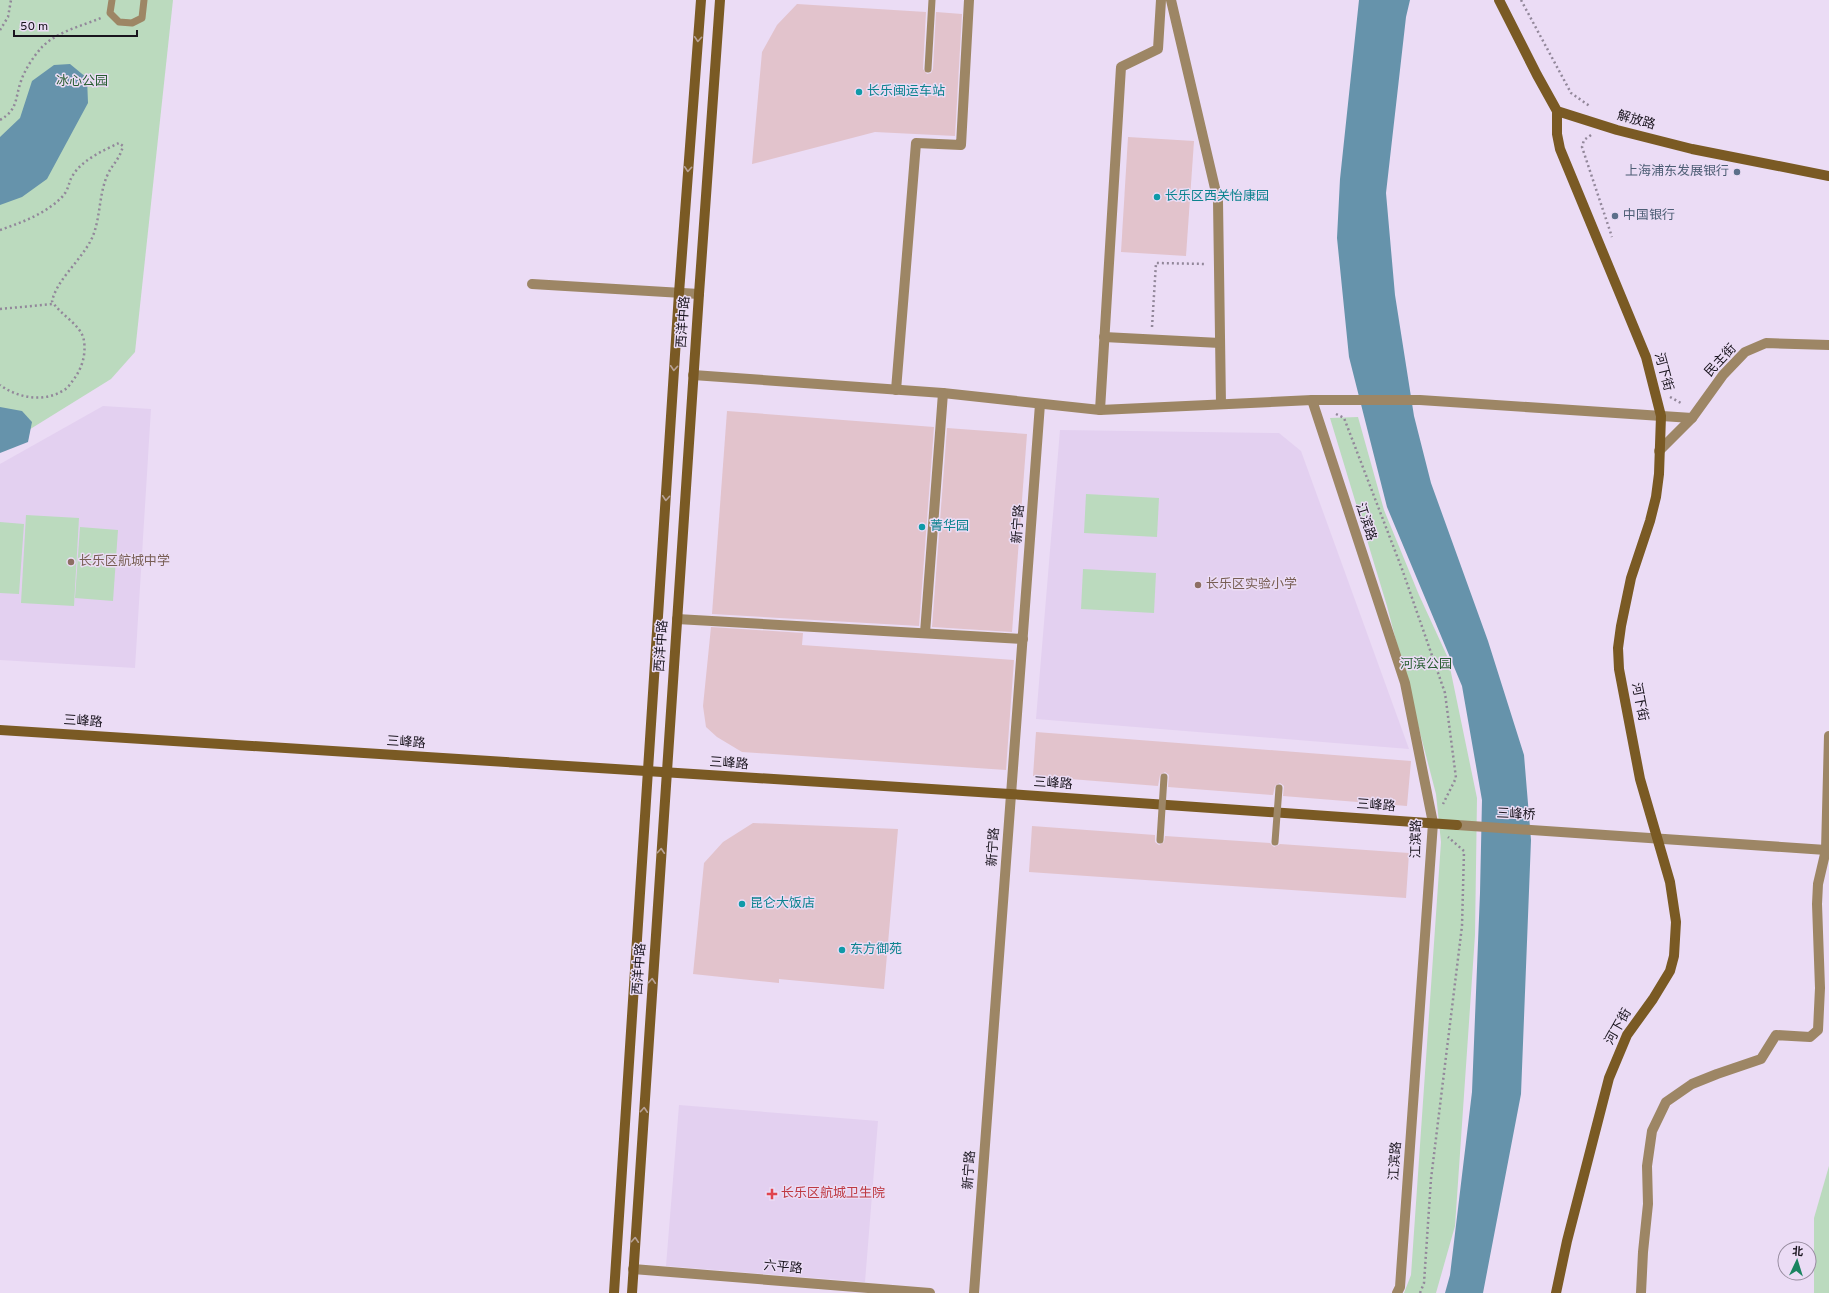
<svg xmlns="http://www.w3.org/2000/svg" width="1829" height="1293" viewBox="0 0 1829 1293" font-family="Overpass,'Noto Sans SC',sans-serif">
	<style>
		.built { fill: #e3d0f0 }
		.green { fill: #bbdabe }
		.water { fill: #6693ab }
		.building { fill: #e2c3cc }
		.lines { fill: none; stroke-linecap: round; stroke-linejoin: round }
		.path { stroke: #92879a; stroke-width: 2.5; stroke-dasharray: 2 3; stroke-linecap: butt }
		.lane { stroke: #9d8665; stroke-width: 7 }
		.street { stroke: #9d8665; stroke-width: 10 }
		.secondary { stroke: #7a5a24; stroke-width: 10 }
		.lane-bridge { stroke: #9d8665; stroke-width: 7 }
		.oneway { stroke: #b8a297 }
		.culture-dot { fill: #0f9aa8; stroke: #ebdcf5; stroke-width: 1.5 }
		.service-dot { fill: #5c6f8a; stroke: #ebdcf5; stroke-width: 1.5 }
		.education-dot { fill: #8d6e63; stroke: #ebdcf5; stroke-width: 1.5 }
		.health-dot { fill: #e0444e; stroke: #ebdcf5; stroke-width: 1.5 }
		.labels { text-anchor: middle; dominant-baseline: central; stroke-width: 3; stroke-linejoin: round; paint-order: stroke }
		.park-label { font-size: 13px; fill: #275d31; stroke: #ebdcf5 }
		.culture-label { font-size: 13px; fill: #0d838f; stroke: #ebdcf5; text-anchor: start }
		.street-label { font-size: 13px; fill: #19141d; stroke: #ebdcf5 }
		.service-label { font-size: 13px; fill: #4e5e75; stroke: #ebdcf5; text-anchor: end }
		.education-label { font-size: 13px; fill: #785e54; stroke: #ebdcf5; text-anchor: start }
		.health-label { font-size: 13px; fill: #be3a42; stroke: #ebdcf5; text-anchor: start }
	</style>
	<rect width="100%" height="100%" fill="#ebdcf5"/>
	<!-- built -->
	<g class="built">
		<path d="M103,406L151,409L135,668L0,660V464Z"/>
		<path d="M1060,430L1279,433L1301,451L1409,749L1036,719Z"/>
		<path d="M679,1105L878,1121L865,1282L666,1266Z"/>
	</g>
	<!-- green -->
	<g class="green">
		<path d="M0,0H173L135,352L111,379L11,441L0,444Z"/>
		<path d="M1358,417L1384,510L1419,595L1448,658L1477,798L1475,935L1455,1226L1436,1293H1404L1411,1275L1441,842L1436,794L1387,606L1330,418Z"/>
		<path d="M1086,494L1159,498L1157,537L1084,533Z"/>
		<path d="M26,515L79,518L74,606L21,603Z"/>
		<path d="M0,522L24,524L19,594L0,593Z"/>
		<path d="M80,527L118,530L113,601L75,598Z"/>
		<path d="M1083,569L1156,573L1154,613L1081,609Z"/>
		<path d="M1829,1166V1293H1814V1218Z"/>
	</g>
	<!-- water -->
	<g class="water">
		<path d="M1359,0H1410L1406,17L1386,193L1395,295L1414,416L1431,483L1488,641L1524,755L1531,840L1521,1094L1483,1293H1445L1450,1275L1472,1092L1480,893L1482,800L1462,686L1387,507L1349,357L1337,238L1340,179Z"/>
		<path d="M70,64L87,78L88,103L47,179L22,197L0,205V137L20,118L32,81L54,65Z"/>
		<path d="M0,407L22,411L32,422L28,442L0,453Z"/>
	</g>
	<!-- building -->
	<g class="building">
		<path d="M797,4L926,12L923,69L927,74L931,73L933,69L936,12L962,14L955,136L875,132L752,164L762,52L777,25Z"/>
		<path d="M1128,137L1194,141L1186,256L1121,252Z"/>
		<path d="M727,411L934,427L919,626L712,614Z"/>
		<path d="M947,428L1027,434L1012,632L932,627Z"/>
		<path d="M711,627L803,633L802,645L1014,660L1006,770L742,752L717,737L706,727L703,706Z"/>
		<path d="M1036,732L1411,761L1407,806L1283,796L1284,786L1280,783L1275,786L1273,795L1168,787L1169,775L1165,772L1160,775L1158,786L1033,776Z"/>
		<path d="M753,823L898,829L884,989L779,979V983L693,974L704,863L723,842Z"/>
		<path d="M1032,826L1155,835V842L1159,845L1164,842L1165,836L1270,843L1274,847L1280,844L1409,853L1406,898L1029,872Z"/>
	</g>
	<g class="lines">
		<!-- path -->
		<g class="path">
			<path d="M1521,0L1571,93L1591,107"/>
			<path d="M0,30L8,17L11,0"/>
			<path d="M0,120C18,110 15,98 21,81C25,69 34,56 42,47C58,31 82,26 101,18"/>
			<path d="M1591,135L1584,140L1582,147L1612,237"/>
			<path d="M0,230C23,222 45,214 62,197C70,188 68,182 73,175C82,160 104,150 119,143L123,146C119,161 112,164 107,176C98,197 101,222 90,242C79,262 57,280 52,301C60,315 82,325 84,341C86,355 82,368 74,379C71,383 68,388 64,390C44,403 18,398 0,385"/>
			<path d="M0,309L53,304"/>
			<path d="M1152,327L1156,263L1206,264"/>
			<path d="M1670,397L1681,403"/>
			<path d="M1336,414L1344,418L1402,569L1445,693L1456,778L1443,804"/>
			<path d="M1420,1293L1424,1283L1431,1179L1462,926L1464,851L1448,837"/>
		</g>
		<!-- lane -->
		<g class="lane">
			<path d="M112,0L110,13L119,22L132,23L142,18L144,0"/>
			<path d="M928,69L932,0"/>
		</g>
		<!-- street -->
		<g class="street">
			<path d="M1171,0L1218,201L1221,404"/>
			<path d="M532,284L699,294"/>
			<path d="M1104,337L1220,343"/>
			<path d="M693,375L943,393L1100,410L1312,400H1420L1692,418"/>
			<path d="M896,390L916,143L961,145L969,0"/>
			<path d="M1312,400L1405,683L1433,823L1400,1287L1397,1293"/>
			<path d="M1100,410L1121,67L1158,49L1161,0"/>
			<path d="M1659,451L1692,418L1723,375L1745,352L1766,343L1829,345"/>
			<path d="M677,619L1023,639"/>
			<path d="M925,633L943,393"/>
			<path d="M1457,825L1826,850"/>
			<path d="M633,1269L930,1293"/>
			<path d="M974,1293L1040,404"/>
			<path d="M1641,1293L1643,1252L1648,1204L1647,1166L1652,1131L1666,1102L1692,1084L1717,1074L1761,1059L1776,1035L1810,1037L1818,1030L1820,988L1817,904L1818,884L1826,850L1829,736"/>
		</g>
		<!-- secondary -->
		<g class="secondary">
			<path d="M1499,0L1537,75L1557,111L1617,130L1692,149L1829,176"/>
			<path d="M0,730L1010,794L1457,825"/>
			<path d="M614,1293L679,293L701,0"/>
			<path d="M632,1293L699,294L720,0"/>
			<path d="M1556,1293L1567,1241L1609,1078L1627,1035L1653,999L1670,971L1674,956L1676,922L1670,882L1640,779L1619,669L1618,648L1621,626L1631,578L1650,521L1656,497L1659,474L1661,416L1646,357L1560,149L1557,134V111"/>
		</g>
		<!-- lane-bridge -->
		<g class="lane-bridge">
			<path d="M1160,840L1164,777"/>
			<path d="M1275,842L1279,788"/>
		</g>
	</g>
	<!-- one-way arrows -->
	<defs><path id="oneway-chevron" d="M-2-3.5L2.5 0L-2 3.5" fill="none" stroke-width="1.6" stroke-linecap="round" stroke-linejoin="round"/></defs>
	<g class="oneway">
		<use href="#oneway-chevron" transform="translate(698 39) rotate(94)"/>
		<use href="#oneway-chevron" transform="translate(688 169) rotate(94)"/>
		<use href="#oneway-chevron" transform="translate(674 368) rotate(94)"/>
		<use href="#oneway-chevron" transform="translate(666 498) rotate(94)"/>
		<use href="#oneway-chevron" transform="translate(661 851) rotate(-86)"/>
		<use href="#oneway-chevron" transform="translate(652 981) rotate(-86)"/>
		<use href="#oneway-chevron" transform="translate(644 1110) rotate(-86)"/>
		<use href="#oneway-chevron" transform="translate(635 1240) rotate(-86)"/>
	</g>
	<!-- markers -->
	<g class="culture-dot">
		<circle cx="859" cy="92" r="4"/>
		<circle cx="1157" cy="197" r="4"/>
		<circle cx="922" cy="527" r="4"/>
		<circle cx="742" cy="904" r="4"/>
		<circle cx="842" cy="950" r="4"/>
	</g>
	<g class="service-dot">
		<circle cx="1737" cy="172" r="4"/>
		<circle cx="1615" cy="216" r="4"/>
	</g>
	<g class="education-dot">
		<circle cx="71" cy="562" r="4"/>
		<circle cx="1198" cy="585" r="4"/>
	</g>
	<path class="health-dot" d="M770 1188h4v4h4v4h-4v4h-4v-4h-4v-4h4z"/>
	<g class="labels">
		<!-- park labels -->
		<g class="park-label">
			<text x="82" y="82">冰心公园</text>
			<text x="1426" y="665">河滨公园</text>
		</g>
		<!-- culture labels -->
		<g class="culture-label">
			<text x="867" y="92">长乐闽运车站</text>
			<text x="1165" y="197">长乐区西关怡康园</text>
			<text x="930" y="527">菁华园</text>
			<text x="750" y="904">昆仑大饭店</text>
			<text x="850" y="950">东方御苑</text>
		</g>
		<!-- street labels -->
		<g class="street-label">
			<text transform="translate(1636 121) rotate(15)">解放路</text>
			<text transform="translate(684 322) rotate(-86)">西洋中路</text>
			<text transform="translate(1721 361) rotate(-47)">民主街</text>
			<text transform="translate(1663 372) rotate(75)">河下街</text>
			<text transform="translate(1365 522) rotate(72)">江滨路</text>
			<text transform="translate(1019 524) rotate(-86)">新宁路</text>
			<text transform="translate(662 646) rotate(-86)">西洋中路</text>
			<text transform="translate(1639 702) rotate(79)">河下街</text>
			<text transform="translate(83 722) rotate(4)">三峰路</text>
			<text transform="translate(406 743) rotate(4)">三峰路</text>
			<text transform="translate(729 764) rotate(4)">三峰路</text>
			<text transform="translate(1053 784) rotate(4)">三峰路</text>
			<text transform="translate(1376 806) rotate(4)">三峰路</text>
			<text transform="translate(1516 815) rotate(3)">三峰桥</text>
			<text transform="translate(1417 839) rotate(-89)">江滨路</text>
			<text transform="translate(994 847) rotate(-86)">新宁路</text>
			<text transform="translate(640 969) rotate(-86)">西洋中路</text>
			<text transform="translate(1619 1027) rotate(-60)">河下街</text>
			<text transform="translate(1396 1161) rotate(-86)">江滨路</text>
			<text transform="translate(970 1170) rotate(-86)">新宁路</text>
			<text transform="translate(783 1268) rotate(5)">六平路</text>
		</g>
		<!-- service labels -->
		<g class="service-label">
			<text x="1729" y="172">上海浦东发展银行</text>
			<text x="1623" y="216" text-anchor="start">中国银行</text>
		</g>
		<!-- education labels -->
		<g class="education-label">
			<text x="79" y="562">长乐区航城中学</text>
			<text x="1206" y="585">长乐区实验小学</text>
		</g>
		<!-- health labels -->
		<g class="health-label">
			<text x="781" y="1194">长乐区航城卫生院</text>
		</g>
	</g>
	<!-- north arrow -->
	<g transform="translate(1797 1261) rotate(4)"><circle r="19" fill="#ebdcf5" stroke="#978c9f"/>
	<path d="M0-3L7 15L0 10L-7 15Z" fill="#198460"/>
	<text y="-6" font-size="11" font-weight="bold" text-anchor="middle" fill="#19141d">北</text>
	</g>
	<!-- scale -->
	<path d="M14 30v6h123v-6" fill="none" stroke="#19141d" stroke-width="2"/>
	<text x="20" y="30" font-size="12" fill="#19141d" stroke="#ebdcf5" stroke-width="3" paint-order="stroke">50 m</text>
</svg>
